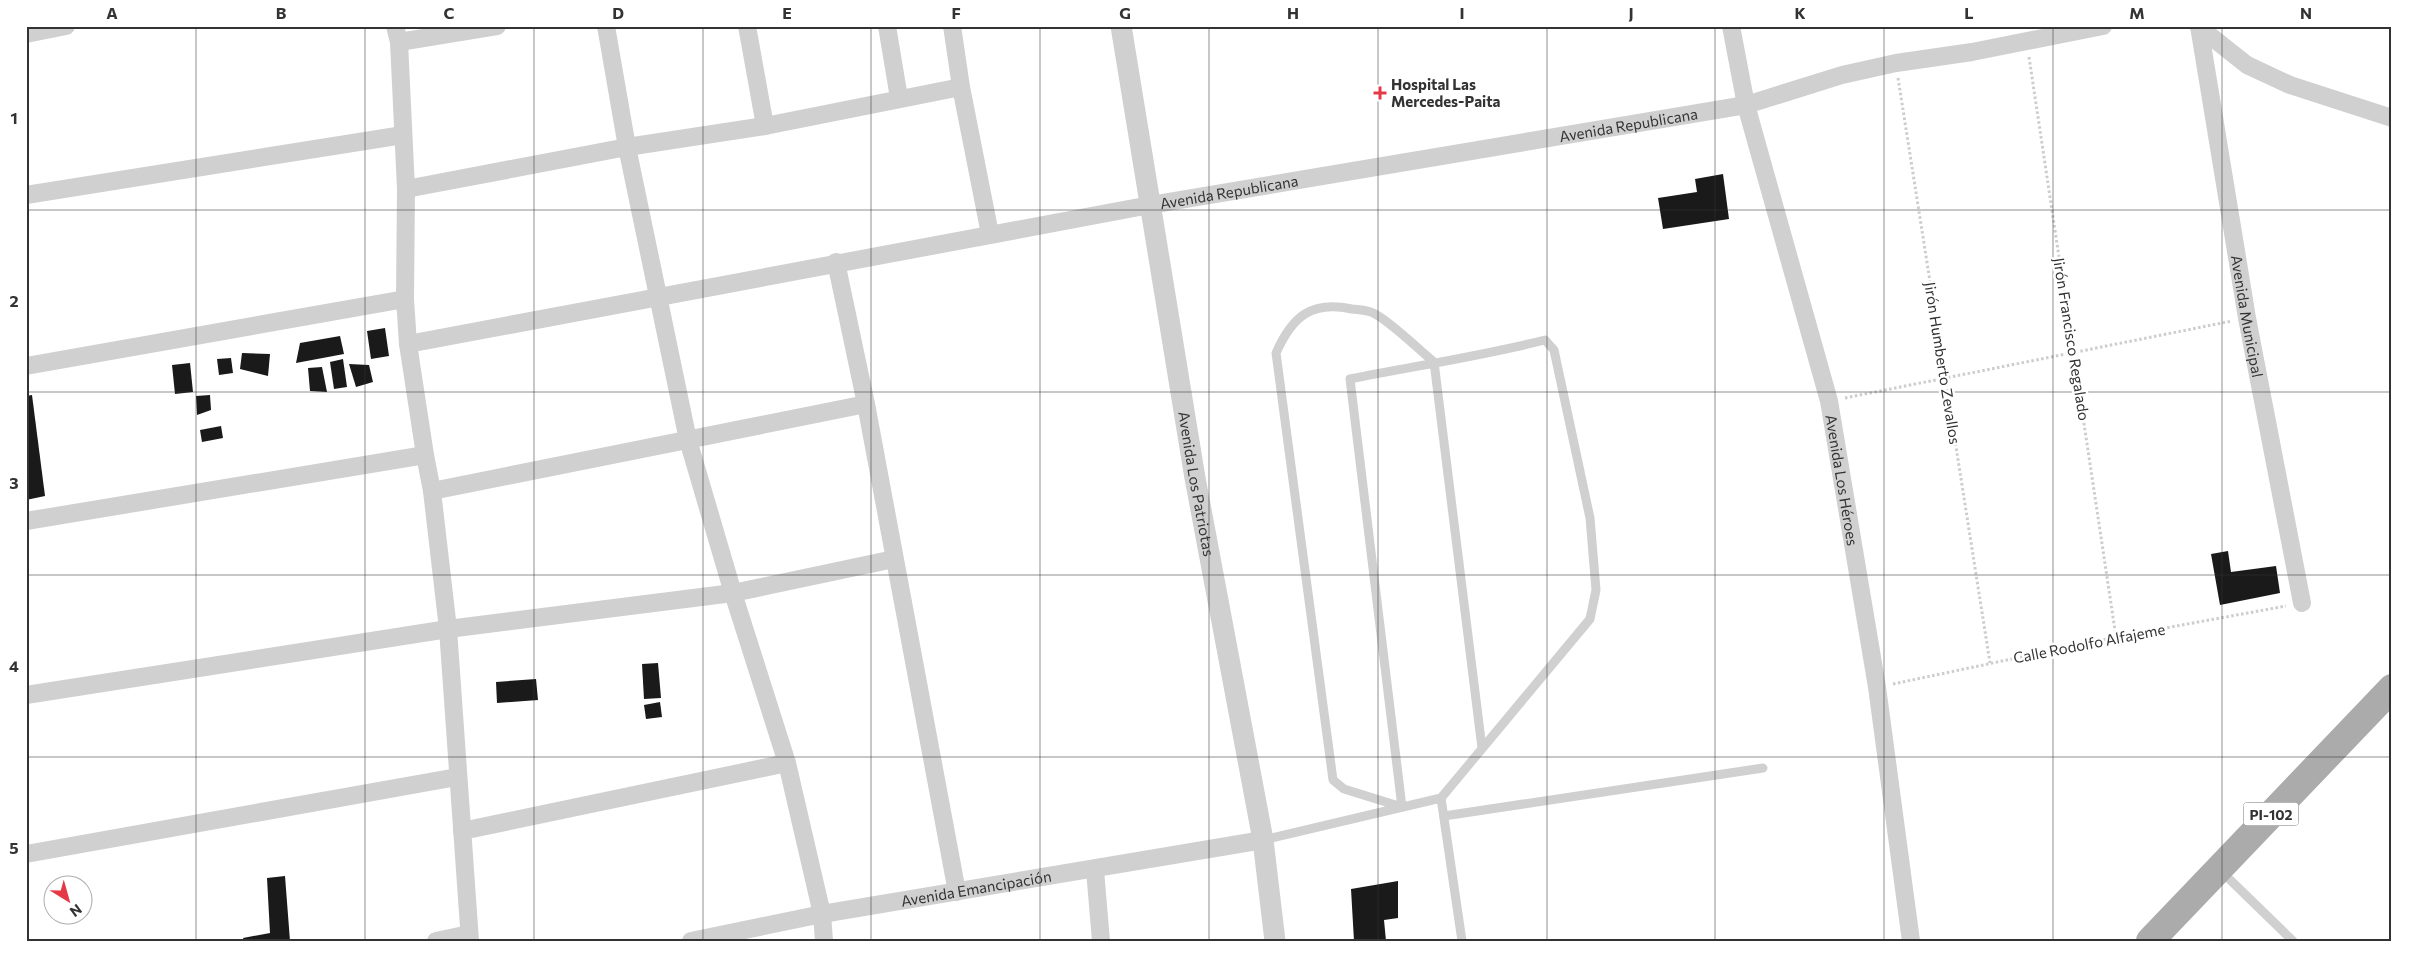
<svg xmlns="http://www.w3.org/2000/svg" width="2418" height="967" viewBox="0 0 2418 967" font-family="Commissioner,sans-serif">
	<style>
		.building { fill: #1a1a1a }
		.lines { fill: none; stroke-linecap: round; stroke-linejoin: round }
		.path { stroke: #cdcdcd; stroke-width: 3; stroke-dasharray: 2.5 2.5; stroke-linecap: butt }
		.service { stroke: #d0d0d0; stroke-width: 9 }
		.minor { stroke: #d0d0d0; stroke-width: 18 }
		.tertiary { stroke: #d0d0d0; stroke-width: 21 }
		.primary { stroke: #ababab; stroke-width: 28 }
		.grid { fill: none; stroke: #333; stroke-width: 1; stroke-opacity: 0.55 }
		.poi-dot { fill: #e63946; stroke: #fff; stroke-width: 2 }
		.labels { text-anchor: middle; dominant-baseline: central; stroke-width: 5; stroke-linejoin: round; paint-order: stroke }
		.shield { fill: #fff; stroke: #707070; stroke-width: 1 }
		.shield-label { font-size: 14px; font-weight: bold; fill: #333 }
		.poi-label { font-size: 15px; font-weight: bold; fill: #333; stroke: #fff; text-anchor: start }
		.street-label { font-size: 15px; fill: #333; stroke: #fff }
		.neatline { fill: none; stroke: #333; stroke-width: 2 }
		.grid-label { font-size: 16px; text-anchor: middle; font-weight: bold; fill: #333 }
	</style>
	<rect width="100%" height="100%" fill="#fff"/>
	<!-- building -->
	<g class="building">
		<path d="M1723,174L1729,219L1663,229L1658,198L1697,192L1695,179Z"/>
		<path d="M385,328L389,356L371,359L367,331Z"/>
		<path d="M340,336L344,354L296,363L300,343Z"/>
		<path d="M242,353L270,354L268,376L240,369Z"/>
		<path d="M231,358L233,373L219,375L217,359Z"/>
		<path d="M343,359L347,387L334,389L330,362Z"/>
		<path d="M190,363L193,392L175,394L172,365Z"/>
		<path d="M349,364L369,365L373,382L356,387Z"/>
		<path d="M322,367L327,392L310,391L308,368Z"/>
		<path d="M32,395L45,496L26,500V396Z"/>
		<path d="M210,395L211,410L197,415L196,396Z"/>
		<path d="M221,426L223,438L202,442L200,430Z"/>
		<path d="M2228,551L2231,572L2276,566L2280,593L2220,605L2211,554Z"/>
		<path d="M658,663L661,698L644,699L642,664Z"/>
		<path d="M536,679L538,700L497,703L496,682Z"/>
		<path d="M660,702L662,717L646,719L644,705Z"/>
		<path d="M285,876L290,941H244L243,938L270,933L267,878Z"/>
		<path d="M1398,881V918L1384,920L1386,941H1354L1351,889Z"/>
	</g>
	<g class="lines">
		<!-- path -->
		<g class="path">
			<path d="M2029,57L2116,637"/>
			<path d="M1898,78L1990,663"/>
			<path d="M1845,398L2232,321"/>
			<path d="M1893,684L2116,637L2286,606"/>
		</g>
		<!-- service -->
		<g class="service">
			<path d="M1441,798L1462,941"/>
			<path d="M1444,816L1763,768"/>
			<path d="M1263,840L1441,798L1590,619L1596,590L1590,518L1554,350L1545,340C1481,356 1415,366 1350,379L1402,807L1344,789L1333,780L1276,353C1292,317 1311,300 1352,309C1359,310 1369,310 1375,314C1392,323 1418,349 1434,362L1482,748"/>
			<path d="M2221,871L2293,941"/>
		</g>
		<!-- minor -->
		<g class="minor">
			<path d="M395,26L399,42L406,189L405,299L408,344L425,455L432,491L448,629L470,941"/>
			<path d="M606,26L627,147L688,440L733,593L787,763L822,914L824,941"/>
			<path d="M747,26L765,126"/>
			<path d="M887,26L899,98"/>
			<path d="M952,26L961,87L990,234"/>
			<path id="s1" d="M1731,26L1746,105L1829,401L1877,687L1911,941"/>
			<path id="s2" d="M2199,26L2247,318L2302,603"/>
			<path d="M2199,27L2247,65L2290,85L2392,118"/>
			<path d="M26,34L66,26"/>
			<path d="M399,42L497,26"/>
			<path d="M406,189L627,147L765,126L961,87"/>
			<path d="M26,195L403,135"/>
			<path d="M836,262L866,404L957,892"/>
			<path id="s3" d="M408,344L1150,205L1746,105L1842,75L1896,63L1972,52L2103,26"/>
			<path d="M26,366L405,299"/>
			<path d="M432,491L866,404"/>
			<path d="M26,521L425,455"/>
			<path d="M26,695L448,629L733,593L894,559"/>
			<path d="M462,831L787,763"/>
			<path d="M26,854L457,777"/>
			<path d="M1095,870L1101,941"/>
			<path d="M436,941L469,934"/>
			<path id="s4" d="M691,941L822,914L1263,840"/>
		</g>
		<!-- tertiary -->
		<path class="tertiary" id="s5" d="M1121,26L1195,478L1263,840L1275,941"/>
		<!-- primary -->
		<path class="primary" d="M2150,941L2392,688"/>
	</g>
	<!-- grid -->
	<path class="grid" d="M196,26V941M365,26V941M534,26V941M703,26V941M871,26V941M1040,26V941M1209,26V941M1378,26V941M1547,26V941M1715,26V941M1884,26V941M2053,26V941M2222,26V941M26,210H2392M26,392H2392M26,575H2392M26,757H2392"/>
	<!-- markers -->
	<path class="poi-dot" d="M1377.5 85.5h5v5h5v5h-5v5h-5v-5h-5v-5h5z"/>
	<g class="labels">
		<!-- shield labels -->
		<rect class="shield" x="2243.5" y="802.5" width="55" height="23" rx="4"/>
		<g class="shield-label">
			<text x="2271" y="814">PI-102</text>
		</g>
		<!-- poi labels -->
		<g class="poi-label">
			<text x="1391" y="84">Hospital Las<tspan x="1391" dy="17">Mercedes-Paita</tspan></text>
		</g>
		<!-- street labels -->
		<g class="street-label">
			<text stroke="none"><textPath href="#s3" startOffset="1240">Avenida Republicana</textPath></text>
			<text stroke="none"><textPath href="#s3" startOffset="835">Avenida Republicana</textPath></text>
			<text stroke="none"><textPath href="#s2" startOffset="294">Avenida Municipal</textPath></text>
			<text transform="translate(2072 339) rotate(81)">Jirón Francisco Regalado</text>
			<text transform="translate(1943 363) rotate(81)">Jirón Humberto Zevallos</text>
			<text stroke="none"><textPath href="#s1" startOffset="468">Avenida Los Héroes</textPath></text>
			<text stroke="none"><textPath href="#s5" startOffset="464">Avenida Los Patriotas</textPath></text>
			<text transform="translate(2089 643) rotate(-11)">Calle Rodolfo Alfajeme</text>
			<text stroke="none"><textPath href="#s4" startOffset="290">Avenida Emancipación</textPath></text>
		</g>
	</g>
	<!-- border -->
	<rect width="2418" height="967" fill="none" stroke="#ffffff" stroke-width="55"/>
	<!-- north arrow -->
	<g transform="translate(68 900) rotate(143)"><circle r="24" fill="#ffffff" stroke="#adadad"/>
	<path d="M0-4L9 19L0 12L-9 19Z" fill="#e63946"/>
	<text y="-8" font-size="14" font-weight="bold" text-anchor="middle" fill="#333333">N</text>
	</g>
	<rect x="28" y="28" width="2362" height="912" class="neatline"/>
	<g class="grid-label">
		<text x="112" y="19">A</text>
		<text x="281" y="19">B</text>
		<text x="449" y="19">C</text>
		<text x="618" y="19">D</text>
		<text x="787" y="19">E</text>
		<text x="956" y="19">F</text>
		<text x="1125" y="19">G</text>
		<text x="1293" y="19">H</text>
		<text x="1462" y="19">I</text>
		<text x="1631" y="19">J</text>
		<text x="1800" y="19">K</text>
		<text x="1969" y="19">L</text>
		<text x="2137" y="19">M</text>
		<text x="2306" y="19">N</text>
		<text x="14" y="124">1</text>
		<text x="14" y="307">2</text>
		<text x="14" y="489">3</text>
		<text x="14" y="672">4</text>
		<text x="14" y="854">5</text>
	</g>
</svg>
